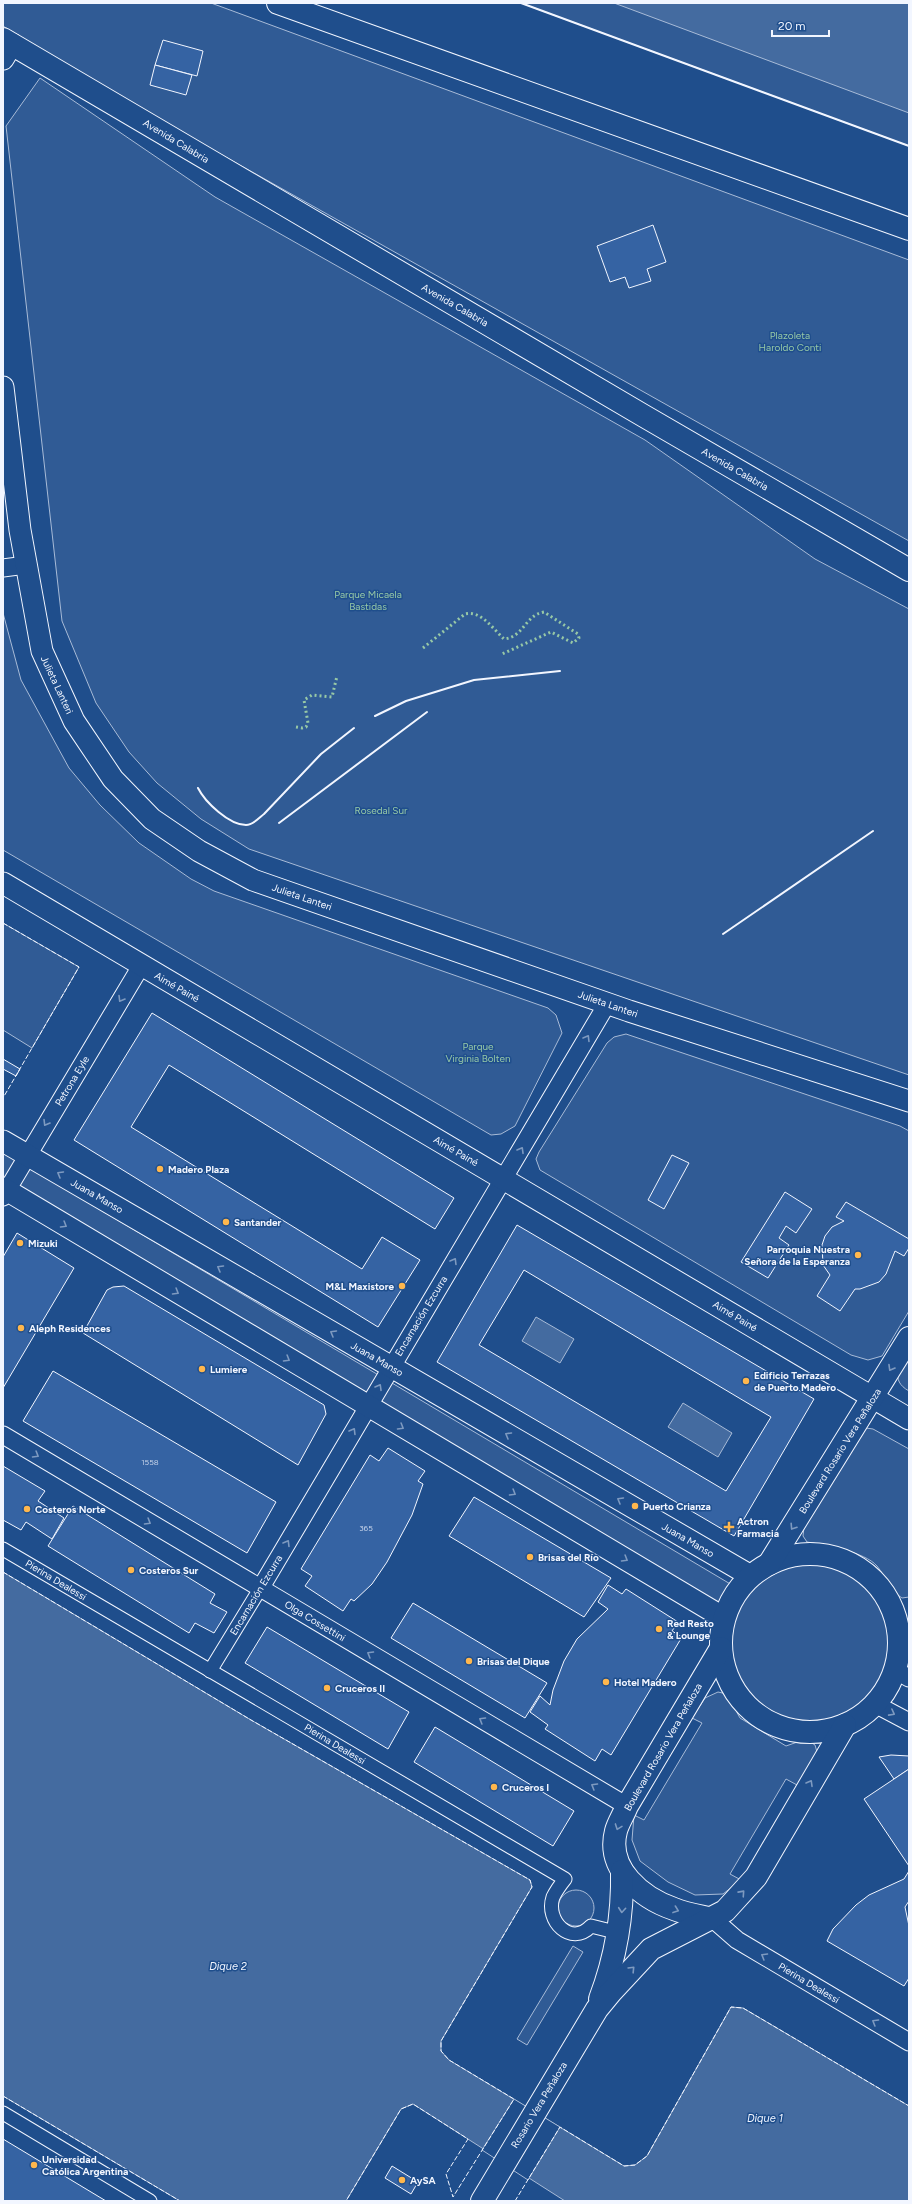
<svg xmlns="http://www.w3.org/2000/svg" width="912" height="2204" viewBox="0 0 912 2204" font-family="Figtree,sans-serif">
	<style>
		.green { fill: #305b95; stroke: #a8bbd7 }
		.water { fill: #446ba0; stroke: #a8bbd7 }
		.pier { fill: #1f4e8c; stroke: #a8bbd7 }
		.building { fill: #3563a3; stroke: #f2f6ff; fill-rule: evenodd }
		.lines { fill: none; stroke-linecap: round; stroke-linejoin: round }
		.pedestrian-casing { stroke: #f2f6ff; stroke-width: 15 }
		.minor-casing { stroke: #f2f6ff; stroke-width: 19 }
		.tertiary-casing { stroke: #f2f6ff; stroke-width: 23 }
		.secondary-casing { stroke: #f2f6ff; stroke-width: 24 }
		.pedestrian { stroke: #1f4e8c; stroke-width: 13 }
		.minor { stroke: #1f4e8c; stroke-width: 17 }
		.tertiary { stroke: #1f4e8c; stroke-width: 21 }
		.secondary { stroke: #1f4e8c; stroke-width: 22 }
		.hedge { stroke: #97c8a6; stroke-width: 3; stroke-dasharray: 2 3; stroke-linecap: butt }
		.fence { stroke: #f2f6ff; stroke-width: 1; stroke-dasharray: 5 2; stroke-linecap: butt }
		.wall { stroke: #f2f6ff; stroke-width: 2 }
		.oneway { stroke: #7e9ac0 }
		.poi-dot { fill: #ffb74d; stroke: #1f4e8c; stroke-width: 1.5 }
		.labels { text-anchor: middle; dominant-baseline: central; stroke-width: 3; stroke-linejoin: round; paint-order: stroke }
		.number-label { font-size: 8px; fill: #c3d1e8 }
		.street-label { font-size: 10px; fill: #f2f6ff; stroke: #1f4e8c }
		.park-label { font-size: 10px; fill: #97c8a6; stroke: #1f4e8c }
		.poi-label { font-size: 10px; font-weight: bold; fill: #f2f6ff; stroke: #1f4e8c; text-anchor: start }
		.water-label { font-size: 11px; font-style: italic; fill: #f2f6ff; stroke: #1f4e8c }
	</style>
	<rect width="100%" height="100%" fill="#1f4e8c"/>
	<!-- green -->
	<g class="green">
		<path d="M3,3H211L909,260V541L149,114L3,26Z"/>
		<path d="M521,3H788L909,34V146Z"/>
		<path d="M40,78L215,197L645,440L815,559L909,609V1075L249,849L201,819L157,783L129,752L96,703L62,621L6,126Z"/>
		<path d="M3,613L21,680L69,768L100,805L139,843L191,879L214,891L548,1008L556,1015L562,1033L515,1126L501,1134L491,1135L3,850Z"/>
		<path d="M3,923L79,967L32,1048L3,1030Z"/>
		<path d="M626,1034L900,1126L909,1131V1311L882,1356L868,1360L851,1355L540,1170L536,1159L539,1152L607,1043L614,1037Z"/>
		<path d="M3,1152L732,1585L720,1605L3,1179Z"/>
		<path d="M909,1350V1391C889,1380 900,1365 909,1350Z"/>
		<path d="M866,1428L873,1429L909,1449V1597L902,1598C890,1591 886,1577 877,1566C865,1552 825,1545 807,1542L803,1536L804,1527Z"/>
		<circle cx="811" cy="1642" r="80"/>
		<path d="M718,1692L727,1694L740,1718L786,1746L806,1739L815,1745L817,1752L797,1785L786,1779L730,1874L741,1880L723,1894L695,1895L668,1882L640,1861L632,1840L634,1815L644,1820L702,1723L692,1718L705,1698Z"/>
		<circle cx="576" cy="1908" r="18"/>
		<path d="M573,1946L583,1952L527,2045L517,2039Z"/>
	</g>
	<!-- water -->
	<g class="water">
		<path d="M614,3H909V113Z"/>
		<path d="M536,1317L574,1339L560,1363L522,1341Z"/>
		<path d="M683,1403L732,1433L718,1457L668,1427Z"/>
		<path d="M3,1572L251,1720L530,1880L532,1887L441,2041V2051L449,2060L624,2166L635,2165L647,2156L731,2007L743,2008L909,2106V2201H565L413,2104L401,2109L346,2201H180L3,2096Z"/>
	</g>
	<!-- pier -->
	<path class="pier" d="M514,2099L560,2127L528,2180L482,2150Z"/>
	<!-- building -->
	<g class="building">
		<path d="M163,40L203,51L197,76L155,65Z"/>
		<path d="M155,65L192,75L186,95L150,85Z"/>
		<path d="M653,225L666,262L647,269L651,281L629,288L625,277L610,282L597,246Z"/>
		<path d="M152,1013L454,1198L435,1229L169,1065L131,1127L362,1269L382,1237L420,1260L378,1327L74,1140Z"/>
		<path d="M3,1059L20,1069L16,1076L3,1069Z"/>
		<path d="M672,1155L689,1163L664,1209L648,1200Z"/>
		<path d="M785,1192L812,1209L796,1233L786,1226L779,1238L789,1245L768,1278L741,1262Z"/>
		<path d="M846,1202L909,1239V1248L904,1256L895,1251L886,1274L879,1282L860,1289H855L840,1311L817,1296L830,1275L823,1265L822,1245L825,1236L832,1227L844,1221L836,1217Z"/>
		<path d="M517,1225L814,1399L734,1536L437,1362ZM524,1270L771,1417L726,1491L479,1345Z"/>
		<path d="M17,1233L74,1268L3,1388V1257Z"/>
		<path d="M124,1286L324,1405L326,1414L298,1465L83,1333L107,1290L113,1287Z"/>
		<path d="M53,1371L276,1502L247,1553L23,1421Z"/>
		<path d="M388,1448L425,1471L418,1481L423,1484L412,1515L387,1562L372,1584L354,1601L351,1599L343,1611L305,1586L312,1576L301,1569L370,1455L379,1461Z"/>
		<path d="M3,1466L45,1491L38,1501L64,1518L52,1539L26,1522L21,1530L3,1520Z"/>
		<path d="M474,1497L611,1578L584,1617L449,1536Z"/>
		<path d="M73,1506L215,1594L210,1603L227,1612L214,1633L195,1623L189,1633L48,1546Z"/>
		<path d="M608,1585L622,1594L626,1589L678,1622L672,1631L682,1637L611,1755L602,1749L595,1761L545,1729L548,1725L530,1712L540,1696L550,1705L553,1690L564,1661L577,1639L608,1609L598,1602Z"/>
		<path d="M413,1603L547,1683L525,1718L391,1638Z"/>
		<path d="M267,1627L409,1712L388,1749L245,1663Z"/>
		<path d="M435,1727L574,1811L553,1846L414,1762Z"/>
		<path d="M891,1755L909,1756V1769L894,1779L879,1757Z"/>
		<path d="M909,1769V1866L864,1799Z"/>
		<path d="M909,1871V1901L905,1907L909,1926V1978L904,1986L827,1941L833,1929L856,1905L869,1895L904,1879Z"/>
		<path d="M3,2139L106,2201H3Z"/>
		<path d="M392,2166L418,2182L411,2194L385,2178Z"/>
	</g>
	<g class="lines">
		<defs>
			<g id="pedestrian">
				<path d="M3,1549L565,1879C561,1884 556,1891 553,1897C545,1921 571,1947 591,1926L619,1933"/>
				<path d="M210,1671L260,1589"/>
				<path d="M3,2113L150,2201"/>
			</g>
			<g id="minor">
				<path d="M3,568L26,565"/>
				<path d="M3,1197L141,966"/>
				<path d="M3,1435L627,1806"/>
				<path d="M260,1589L607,1004"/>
				<path d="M895,1670L909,1678"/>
				<path d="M875,1704L909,1722"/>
				<path d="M713,1919L737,1940L909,2042"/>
			</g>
			<g id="tertiary">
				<path d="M3,59L12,44"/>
				<path d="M3,387L20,530L42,651L74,721L113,779L152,819L199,851L253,880L629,1011L909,1101"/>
				<path d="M3,883L909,1419"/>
				<path d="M3,1141L751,1576"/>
				<path d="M3,1188L724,1618"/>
			</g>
			<g id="secondary">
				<path d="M278,3L909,229"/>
				<path d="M3,39L644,416L909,570"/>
				<circle cx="810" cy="1643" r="89"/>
				<path d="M769,1564L909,1338"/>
				<path d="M713,1919C700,1916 686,1914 674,1909C642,1898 606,1869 616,1831C618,1823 624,1814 627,1806L721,1648"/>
				<path d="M600,1999C616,1957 623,1916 622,1871"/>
				<path d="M482,2201L597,2009L611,1992L651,1949L725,1911L756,1877L845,1725"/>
			</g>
		</defs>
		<!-- pedestrian casing -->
		<use href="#pedestrian" class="pedestrian-casing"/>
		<!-- minor casing -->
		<use href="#minor" class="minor-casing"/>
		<!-- tertiary casing -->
		<use href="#tertiary" class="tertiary-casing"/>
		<!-- secondary casing -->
		<use href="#secondary" class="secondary-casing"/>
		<!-- pedestrian -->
		<use href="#pedestrian" class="pedestrian"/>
		<!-- minor -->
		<use href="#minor" class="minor"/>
		<!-- tertiary -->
		<use href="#tertiary" class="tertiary"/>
		<!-- secondary -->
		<use href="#secondary" class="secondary"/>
		<!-- hedge -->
		<g class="hedge">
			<path d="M423,648L465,614C481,610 493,629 504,639C524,637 525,615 544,612L578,634L579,638L573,643L551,632L502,654"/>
			<path d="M296,727L302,728L306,727L308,723L304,700L312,695L332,697L337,676"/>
		</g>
		<!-- fence -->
		<g class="fence">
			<path d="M3,923L79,967L3,1098"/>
			<path d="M3,1572L251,1720L530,1880L532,1887L441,2041V2051L449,2060L514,2099L453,2197L446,2174L468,2139L413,2104L401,2109L346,2201"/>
			<path d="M3,2096L180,2201"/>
			<path d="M515,2201L560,2127L624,2166L635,2165L647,2156L731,2007L743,2008L909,2106"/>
		</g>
		<!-- wall -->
		<g class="wall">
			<path d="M521,3L909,146"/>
			<path d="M375,716L406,701L474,680L560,671"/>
			<path d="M198,788C205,802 229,825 246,825C253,825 259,818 264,814L321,754L354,728"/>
			<path d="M279,823L427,712"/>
			<path d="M723,934L873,831"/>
		</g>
	</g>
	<!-- one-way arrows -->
	<defs><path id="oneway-chevron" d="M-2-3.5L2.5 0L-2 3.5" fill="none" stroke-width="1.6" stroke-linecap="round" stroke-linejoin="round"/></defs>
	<g class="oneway">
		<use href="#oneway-chevron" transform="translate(121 999) rotate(121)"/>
		<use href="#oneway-chevron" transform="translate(587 1038) rotate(-59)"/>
		<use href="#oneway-chevron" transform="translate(46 1123) rotate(121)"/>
		<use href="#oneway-chevron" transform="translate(521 1150) rotate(-60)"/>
		<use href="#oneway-chevron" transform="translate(60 1174) rotate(-150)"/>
		<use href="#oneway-chevron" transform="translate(64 1225) rotate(31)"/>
		<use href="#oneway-chevron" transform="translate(454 1261) rotate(-59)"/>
		<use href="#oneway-chevron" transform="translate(220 1268) rotate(-150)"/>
		<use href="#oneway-chevron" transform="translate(176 1292) rotate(31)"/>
		<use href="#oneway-chevron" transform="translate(333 1333) rotate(-150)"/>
		<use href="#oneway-chevron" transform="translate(287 1359) rotate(31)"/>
		<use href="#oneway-chevron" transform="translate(891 1368) rotate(120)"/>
		<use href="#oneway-chevron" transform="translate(379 1387) rotate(-60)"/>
		<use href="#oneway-chevron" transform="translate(401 1427) rotate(31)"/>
		<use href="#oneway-chevron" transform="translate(353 1431) rotate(-59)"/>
		<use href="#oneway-chevron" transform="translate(508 1435) rotate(-150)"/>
		<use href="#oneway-chevron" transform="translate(36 1455) rotate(31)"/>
		<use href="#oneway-chevron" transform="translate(513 1493) rotate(31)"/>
		<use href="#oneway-chevron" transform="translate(620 1500) rotate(-150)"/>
		<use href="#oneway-chevron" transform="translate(148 1522) rotate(31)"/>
		<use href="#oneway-chevron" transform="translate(793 1527) rotate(123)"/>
		<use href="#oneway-chevron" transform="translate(287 1543) rotate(-59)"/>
		<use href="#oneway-chevron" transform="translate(625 1559) rotate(31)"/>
		<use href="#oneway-chevron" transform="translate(370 1654) rotate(-149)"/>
		<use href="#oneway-chevron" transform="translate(892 1713) rotate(28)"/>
		<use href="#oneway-chevron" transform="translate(482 1720) rotate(-149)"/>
		<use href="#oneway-chevron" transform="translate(810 1783) rotate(-60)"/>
		<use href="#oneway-chevron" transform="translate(594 1786) rotate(-149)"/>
		<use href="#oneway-chevron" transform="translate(618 1827) rotate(110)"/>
		<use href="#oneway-chevron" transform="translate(742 1893) rotate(-48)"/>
		<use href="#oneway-chevron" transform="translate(622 1910) rotate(95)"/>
		<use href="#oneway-chevron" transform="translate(676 1910) rotate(20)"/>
		<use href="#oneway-chevron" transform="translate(764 1956) rotate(-149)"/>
		<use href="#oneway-chevron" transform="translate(632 1969) rotate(-46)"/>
		<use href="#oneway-chevron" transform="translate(875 2022) rotate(-149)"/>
	</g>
	<!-- markers -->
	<g class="poi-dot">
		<circle cx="160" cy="1169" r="4"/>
		<circle cx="226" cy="1222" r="4"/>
		<circle cx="20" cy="1243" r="4"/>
		<circle cx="858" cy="1255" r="4"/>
		<circle cx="402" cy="1286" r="4"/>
		<circle cx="21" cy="1328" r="4"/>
		<circle cx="202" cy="1369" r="4"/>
		<circle cx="746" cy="1381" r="4"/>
		<circle cx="635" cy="1506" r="4"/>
		<circle cx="27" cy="1509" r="4"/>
		<path d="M727 1521h4v4h4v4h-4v4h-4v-4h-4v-4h4z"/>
		<circle cx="530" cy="1557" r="4"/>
		<circle cx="131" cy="1570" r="4"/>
		<circle cx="659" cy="1629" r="4"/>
		<circle cx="469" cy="1661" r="4"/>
		<circle cx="606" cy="1682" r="4"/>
		<circle cx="327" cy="1688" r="4"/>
		<circle cx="494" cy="1787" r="4"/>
		<circle cx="34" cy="2165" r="4"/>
		<circle cx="402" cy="2180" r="4"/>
	</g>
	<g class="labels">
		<!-- number labels -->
		<g class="number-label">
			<text x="150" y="1462">1558</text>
			<text x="366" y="1528">365</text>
		</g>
		<!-- street labels -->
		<g class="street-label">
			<text transform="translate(176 141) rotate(31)">Avenida Calabria</text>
			<text transform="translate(455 305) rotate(30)">Avenida Calabria</text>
			<text transform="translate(735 469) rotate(30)">Avenida Calabria</text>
			<text transform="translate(57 685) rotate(65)">Julieta Lanteri</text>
			<text transform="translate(302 897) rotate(19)">Julieta Lanteri</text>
			<text transform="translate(177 987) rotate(30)">Aimé Painé</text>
			<text transform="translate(608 1004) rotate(19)">Julieta Lanteri</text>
			<text transform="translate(72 1081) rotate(-59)">Petrona Eyle</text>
			<text transform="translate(456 1151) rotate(30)">Aimé Painé</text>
			<text transform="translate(97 1196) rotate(30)">Juana Manso</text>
			<text transform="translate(421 1316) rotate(-59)">Encarnación Ezcurra</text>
			<text transform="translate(735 1316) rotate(31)">Aimé Painé</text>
			<text transform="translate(377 1359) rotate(30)">Juana Manso</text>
			<text transform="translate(840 1451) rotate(-58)">Boulevard Rosario Vera Peñaloza</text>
			<text transform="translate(688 1540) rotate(30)">Juana Manso</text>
			<text transform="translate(56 1580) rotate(31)">Pierina Dealessi</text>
			<text transform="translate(256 1595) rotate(-59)">Encarnación Ezcurra</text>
			<text transform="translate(315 1621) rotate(31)">Olga Cossettini</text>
			<text transform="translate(335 1744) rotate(31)">Pierina Dealessi</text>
			<text transform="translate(663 1747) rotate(-60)">Boulevard Rosario Vera Peñaloza</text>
			<text transform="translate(809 1983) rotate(31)">Pierina Dealessi</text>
			<text transform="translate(539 2105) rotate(-59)">Rosario Vera Peñaloza</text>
		</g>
		<!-- park labels -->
		<g class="park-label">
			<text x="790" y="335">Plazoleta<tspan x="790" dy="12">Haroldo Conti</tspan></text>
			<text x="368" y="594">Parque Micaela<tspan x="368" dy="12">Bastidas</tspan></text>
			<text x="381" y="810">Rosedal Sur</text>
			<text x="478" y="1046">Parque<tspan x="478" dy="12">Virginia Bolten</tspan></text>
		</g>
		<!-- poi labels -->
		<g class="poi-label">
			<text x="168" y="1169">Madero Plaza</text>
			<text x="234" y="1222">Santander</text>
			<text x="28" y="1243">Mizuki</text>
			<text x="850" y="1249" text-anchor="end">Parroquia Nuestra<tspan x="850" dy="12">Señora de la Esperanza</tspan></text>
			<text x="394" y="1286" text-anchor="end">M&amp;L Maxistore</text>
			<text x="29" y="1328">Aleph Residences</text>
			<text x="210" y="1369">Lumiere</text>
			<text x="754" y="1375">Edificio Terrazas<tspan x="754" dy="12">de Puerto Madero</tspan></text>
			<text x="643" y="1506">Puerto Crianza</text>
			<text x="35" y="1509">Costeros Norte</text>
			<text x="737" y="1521">Actron<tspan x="737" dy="12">Farmacia</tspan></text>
			<text x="538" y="1557">Brisas del Río</text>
			<text x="139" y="1570">Costeros Sur</text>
			<text x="667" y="1623">Red Resto<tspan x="667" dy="12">&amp; Lounge</tspan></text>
			<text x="477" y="1661">Brisas del Dique</text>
			<text x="614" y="1682">Hotel Madero</text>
			<text x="335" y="1688">Cruceros II</text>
			<text x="502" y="1787">Cruceros I</text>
			<text x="42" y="2159">Universidad<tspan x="42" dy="12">Católica Argentina</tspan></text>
			<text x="410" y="2180">AySA</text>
		</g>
		<!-- water labels -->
		<g class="water-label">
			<text x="228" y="1966">Dique 2</text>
			<text x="765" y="2118">Dique 1</text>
		</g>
	</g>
	<!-- border -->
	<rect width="912" height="2204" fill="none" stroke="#f2f6ff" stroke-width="8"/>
	<!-- scale -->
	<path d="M772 30v6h57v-6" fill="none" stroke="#f2f6ff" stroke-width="2"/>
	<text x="778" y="30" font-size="12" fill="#f2f6ff" stroke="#1f4e8c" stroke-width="3" paint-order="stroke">20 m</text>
</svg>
